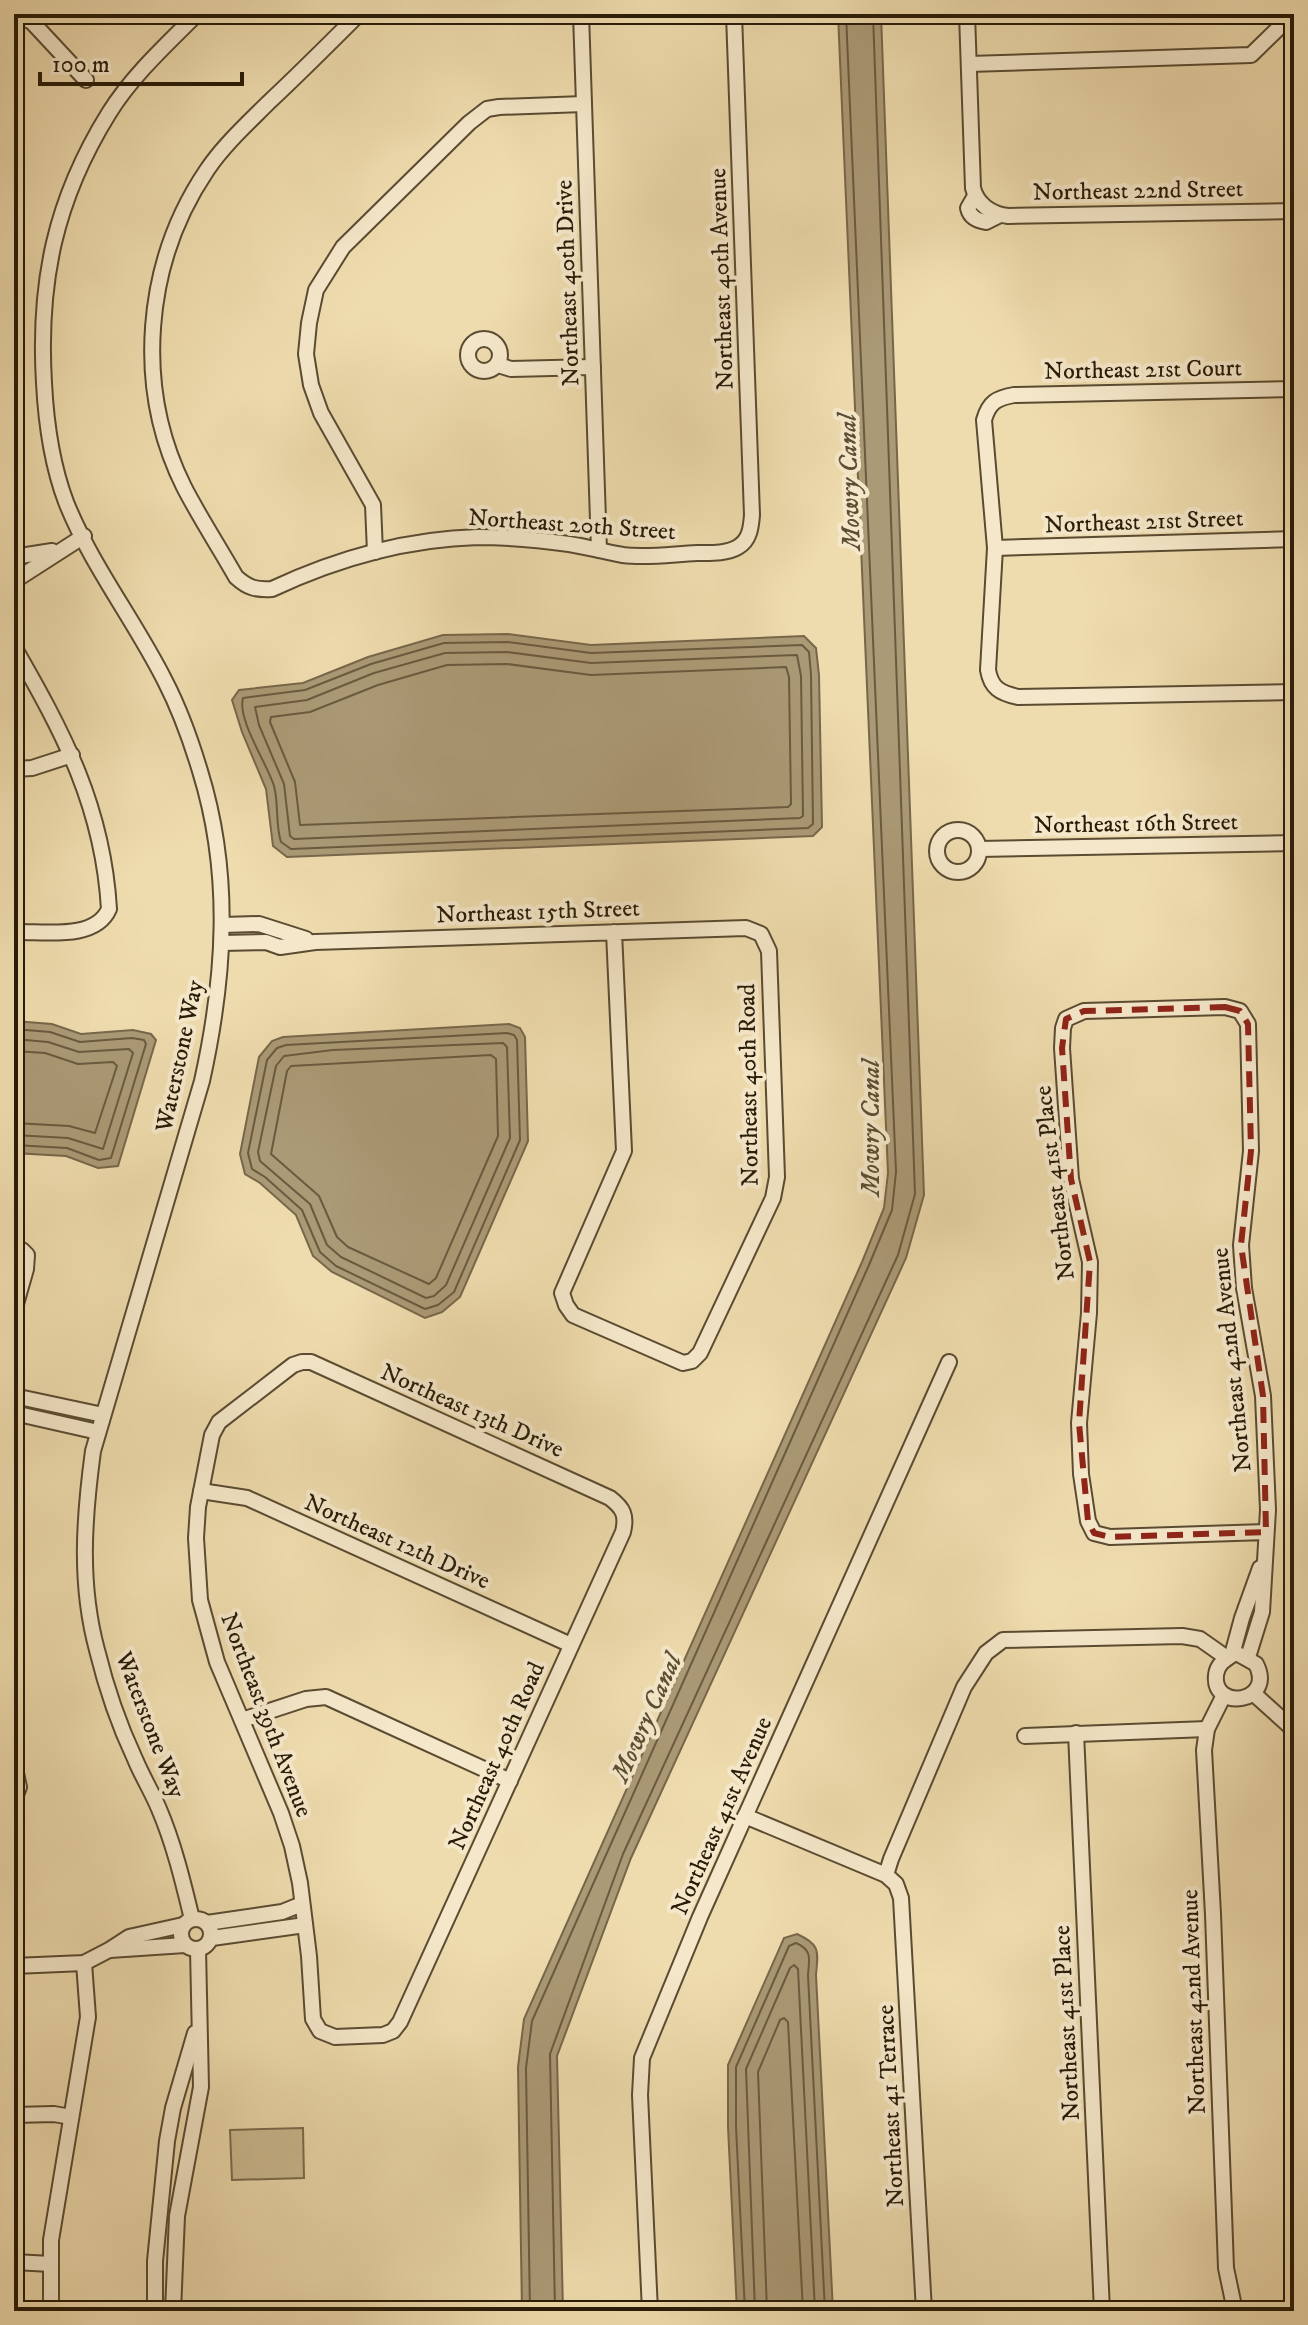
<svg xmlns="http://www.w3.org/2000/svg" width="1308" height="2325" viewBox="0 0 1308 2325" font-family="'IM FELL DW Pica',serif">
	<style>
		.green { fill: #cdbb92; stroke: #7a6b4d; stroke-width: 2 }
		.water { fill: #ab9a76; stroke: #77674a; stroke-width: 2 }
		.lines { fill: none; stroke-linecap: round; stroke-linejoin: round }
		.shore { stroke: #6a5a3f; stroke-width: 2 }
		.minor-casing { stroke: #5a4b32; stroke-width: 18 }
		.minor { stroke: #f5e8ca; stroke-width: 14 }
		.marked { fill: none; stroke: #8f2418; stroke-width: 6; stroke-dasharray: 16 10; stroke-linejoin: round }
		.labels { text-anchor: middle; dominant-baseline: central; stroke-width: 8; stroke-linejoin: round; paint-order: stroke }
		.street-label { font-size: 24px; fill: #281b08; stroke: #f5e8ca }
		.water-label { font-size: 26px; font-style: italic; fill: #5c4e34; stroke: #f5e8ca }
	</style>
	<rect width="100%" height="100%" fill="#efdcae"/>
	<filter id="stains"><feTurbulence type="fractalNoise" baseFrequency=".0025" numOctaves="4"/><feColorMatrix values="0 0 0 0 .2 0 0 0 0 .09 0 0 0 0 .02 0 0 0 .5 -.17"/></filter>
	<radialGradient id="worn" r=".72"><stop offset=".6" stop-color="#630" stop-opacity="0"/><stop offset="1" stop-color="#630" stop-opacity=".3"/></radialGradient>
	<!-- green -->
	<path class="green" d="M303,2128L304,2178L232,2180L230,2130Z"/>
	<!-- water -->
	<g class="water">
		<path d="M838,14H881L924,1195L906,1258L631,1858L557,2056L563,2311H522L518,2067L524,2019L862,1262L884,1208L888,1173Z"/>
		<path d="M508,634L591,645L804,636L816,648L819,675L822,827L813,836L287,857L273,846L266,789L242,732L232,700L239,690L303,683L368,657L443,635Z"/>
		<path d="M14,1021L52,1024L81,1034L133,1030L151,1034L156,1040L118,1166L98,1168L66,1156L14,1153Z"/>
		<path d="M509,1024L520,1028L525,1037L528,1141L460,1297L442,1312L425,1318L332,1272L313,1256L296,1215L260,1183L245,1174L240,1154L259,1057L272,1041L283,1037Z"/>
		<path d="M1294,1801V2020L1285,1804Z"/>
		<path d="M797,1934C821,1945 818,1951 816,1975L833,2311H737L728,2127V2065L784,1938Z"/>
	</g>
	<g class="lines">
		<!-- shore -->
		<g class="shore">
			<path d="M508,642L591,653L802,645L809,652L811,675L813,824L808,828L291,849L281,842C275,823 279,804 274,786C267,763 237,720 243,698L305,690L371,664L444,643Z"/>
			<path d="M507,652L591,663L797,655L801,676L803,816L800,818L294,839L290,836L284,784L259,725L255,707L307,700L374,673L445,653Z"/>
			<path d="M507,664L591,675L786,667L789,677L791,804L788,807L300,825L295,782L270,722L271,717L310,712L378,685L447,665Z"/>
			<path d="M14,1029L50,1032L80,1042L132,1038L144,1040L146,1044L111,1158L99,1160L67,1148L14,1145"/>
			<path d="M507,1033L514,1035L517,1040L520,1140L454,1292L438,1305L425,1309L336,1266L320,1252L302,1210L265,1177L252,1169L248,1153L267,1060L277,1048L286,1045Z"/>
			<path d="M14,1039L48,1042L79,1052L129,1049L133,1053L103,1149L68,1138L14,1135"/>
			<path d="M503,1043L507,1047L510,1138L446,1285L434,1296L426,1298L341,1257L327,1245L310,1204L260,1161L258,1152L276,1066L284,1056L333,1050Z"/>
			<path d="M14,1051L45,1053L78,1064L113,1062L117,1066L95,1133L69,1126L14,1123"/>
			<path d="M491,1055L496,1059L498,1136L436,1278L429,1284L348,1247L337,1237L319,1196L271,1154L287,1071L291,1066Z"/>
			<path d="M530,2311L526,2068L532,2021L869,1265L892,1210L896,1172L846,14"/>
			<path d="M555,2311L550,2054L623,1854L898,1255L915,1194L873,14"/>
			<path d="M745,2311L736,2127V2067L789,1946L796,1943C813,1950 809,1960 808,1975L825,2311"/>
			<path d="M755,2311L746,2069L790,1968L794,1965L798,1969L815,2311"/>
			<path d="M767,2311L758,2072L780,2020L784,2018L788,2022L803,2311"/>
		</g>
		<defs>
			<g id="minor">
				<path d="M17,14L32,22L86,80"/>
				<path d="M359,14C329,44 299,74 268,103C247,124 223,146 207,170C144,263 134,387 184,487C200,518 219,547 236,577C248,588 256,590 272,589C336,559 407,539 478,537C508,537 540,540 569,544C588,547 605,552 623,555C647,558 673,554 697,553C710,553 726,554 738,547C750,540 751,527 752,515L734,14"/>
				<path d="M581,14L599,550"/>
				<path d="M967,14L973,188C977,204 991,214 1008,216L1294,211"/>
				<path d="M969,64L1251,55L1293,14"/>
				<path d="M975,196L968,208C970,217 976,220 986,222L1000,215"/>
				<circle cx="484" cy="355" r="16"/>
				<path d="M498,365L511,369L593,367"/>
				<path d="M1294,389L1014,395C997,398 989,402 984,420L995,548L988,670C991,688 1000,693 1018,697L1294,692"/>
				<path d="M995,548L1294,539"/>
				<path d="M375,552L373,505L321,413L311,385L306,354L309,323L316,290L343,247L469,123L487,109L499,107L584,104"/>
				<path d="M14,557L52,551"/>
				<path d="M14,581L84,536"/>
				<path d="M14,647C64,734 103,807 109,909C95,941 43,931 14,932"/>
				<path d="M14,769L32,768L72,755"/>
				<circle cx="958" cy="851" r="21"/>
				<path d="M979,849L1294,843"/>
				<path d="M222,925L259,924L306,939"/>
				<path d="M222,943L266,942L280,947L315,942L746,928L761,934L769,951L777,1177L773,1198L700,1353L692,1361L683,1363L573,1315L566,1305L562,1293L624,1151L614,932"/>
				<path d="M14,1252L22,1250L27,1255L26,1269L14,1311"/>
				<path d="M302,1362H311L610,1498C623,1508 627,1515 623,1532L400,2022L393,2031L383,2035L335,2037L320,2031L313,2019L309,1956L300,1883L292,1846L281,1813L217,1662L200,1600L196,1538L198,1507L212,1435L219,1422L293,1365Z"/>
				<path d="M14,1396L103,1415"/>
				<path d="M14,1413L98,1432"/>
				<path d="M201,1491L247,1498L571,1645"/>
				<path d="M1240,1655L1256,1664C1276,1703 1212,1712 1216,1675C1217,1665 1224,1660 1232,1655L1242,1618L1260,1568"/>
				<path d="M1248,1657L1262,1612L1268,1510L1263,1396L1244,1288L1241,1245L1251,1151L1248,1024L1240,1011L1225,1007L1084,1011L1066,1019L1063,1028L1062,1048L1071,1179L1090,1262L1089,1313L1079,1423L1081,1474L1088,1521L1094,1533L1110,1537L1266,1532"/>
				<path d="M1253,1693L1294,1730"/>
				<path d="M1224,1695L1207,1729L1204,1750L1213,1914L1226,2268L1235,2311"/>
				<path d="M242,1720L306,1699L326,1697L510,1781"/>
				<path d="M1076,1733L1102,2311"/>
				<path d="M1025,1736L1207,1729"/>
				<path d="M14,1764L19,1787L14,1800"/>
				<path d="M745,1816L886,1875L896,1884L901,1898L924,2311"/>
				<path d="M886,1875L891,1859L964,1687L986,1653L1003,1640L1182,1636L1200,1639L1227,1658"/>
				<circle cx="196" cy="1934" r="15"/>
				<path d="M192,1919C183,1882 174,1844 159,1809C152,1792 142,1776 135,1759C119,1725 106,1687 97,1650C79,1584 84,1518 93,1451L202,1081C225,977 232,874 200,771C191,741 180,710 165,681C135,621 91,565 66,502C52,465 46,422 44,383C38,282 55,200 109,113C132,76 166,45 197,14"/>
				<path d="M207,1923L282,1912L302,1904"/>
				<path d="M212,1938L305,1925"/>
				<path d="M110,1950L185,1945"/>
				<path d="M14,1966L84,1963L109,1950L129,1937L183,1925"/>
				<path d="M14,2115L54,2114L71,2117"/>
				<path d="M14,2262L51,2264"/>
				<path d="M51,2311V2240L88,2017L84,1963"/>
				<path d="M155,2311V2261L167,2141L173,2108L195,2033"/>
				<path d="M173,2311L177,2216L201,2087L198,1949"/>
				<path d="M650,2311L640,2095L642,2058L700,1917L949,1362"/>
			</g>
		</defs>
		<!-- minor casing -->
		<use href="#minor" class="minor-casing"/>
		<!-- minor -->
		<use href="#minor" class="minor"/>
	</g>
	<!-- marked area -->
	<path class="marked" d="M1225,1007L1240,1011L1248,1024L1251,1151L1241,1245L1263,1396L1266,1532L1110,1537L1094,1533L1088,1521L1079,1423L1090,1262L1071,1179L1062,1048L1066,1019L1084,1011Z"/>
	<g class="labels">
		<!-- street labels -->
		<g class="street-label">
			<text transform="translate(1138 191) rotate(-1)">Northeast 22nd Street</text>
			<text transform="translate(722 279) rotate(-92)">Northeast 40th Avenue</text>
			<text transform="translate(568 283) rotate(-92)">Northeast 40th Drive</text>
			<text transform="translate(1143 370) rotate(-1)">Northeast 21st Court</text>
			<text transform="translate(1144 522) rotate(-2)">Northeast 21st Street</text>
			<text transform="translate(572 525) rotate(4)">Northeast 20th Street</text>
			<text transform="translate(1136 824) rotate(-1)">Northeast 16th Street</text>
			<text transform="translate(538 912) rotate(-2)">Northeast 15th Street</text>
			<text transform="translate(180 1056) rotate(-78)">Waterstone Way</text>
			<text transform="translate(749 1085) rotate(-91)">Northeast 40th Road</text>
			<text transform="translate(1055 1183) rotate(-97)">Northeast 41st Place</text>
			<text transform="translate(1232 1360) rotate(-96)">Northeast 42nd Avenue</text>
			<text transform="translate(472 1411) rotate(24)">Northeast 13th Drive</text>
			<text transform="translate(397 1542) rotate(24)">Northeast 12th Drive</text>
			<text transform="translate(266 1715) rotate(69)">Northeast 39th Avenue</text>
			<text transform="translate(150 1725) rotate(69)">Waterstone Way</text>
			<text transform="translate(497 1756) rotate(-66)">Northeast 40th Road</text>
			<text transform="translate(722 1816) rotate(-66)">Northeast 41st Avenue</text>
			<text transform="translate(1194 2002) rotate(-92)">Northeast 42nd Avenue</text>
			<text transform="translate(1067 2023) rotate(-93)">Northeast 41st Place</text>
			<text transform="translate(891 2106) rotate(-93)">Northeast 41 Terrace</text>
		</g>
		<!-- water labels -->
		<g class="water-label">
			<text transform="translate(850 482) rotate(-92)">Mowry Canal</text>
			<text transform="translate(871 1128) rotate(-90)">Mowry Canal</text>
			<text transform="translate(647 1718) rotate(-66)">Mowry Canal</text>
		</g>
	</g>
	<!-- margin -->
	<rect width="1308" height="2325" fill="none" stroke="#efdcae" stroke-width="48"/>
	<rect x="16" y="16" width="1276" height="2293" fill="none" stroke="#281b08" stroke-width="4"/>
	<rect x="24" y="24" width="1260" height="2277" fill="none" stroke="#281b08" stroke-width="2"/>
	<!-- scale -->
	<path d="M40 72v12h202v-12" fill="none" stroke="#281b08" stroke-width="4"/>
	<text x="52" y="72" font-size="24" fill="#281b08" stroke="#f5e8ca" stroke-width="6" paint-order="stroke">100 m</text>
	<rect width="100%" height="100%" filter="url(#stains)"/>
	<rect width="100%" height="100%" fill="url(#worn)"/>
</svg>
